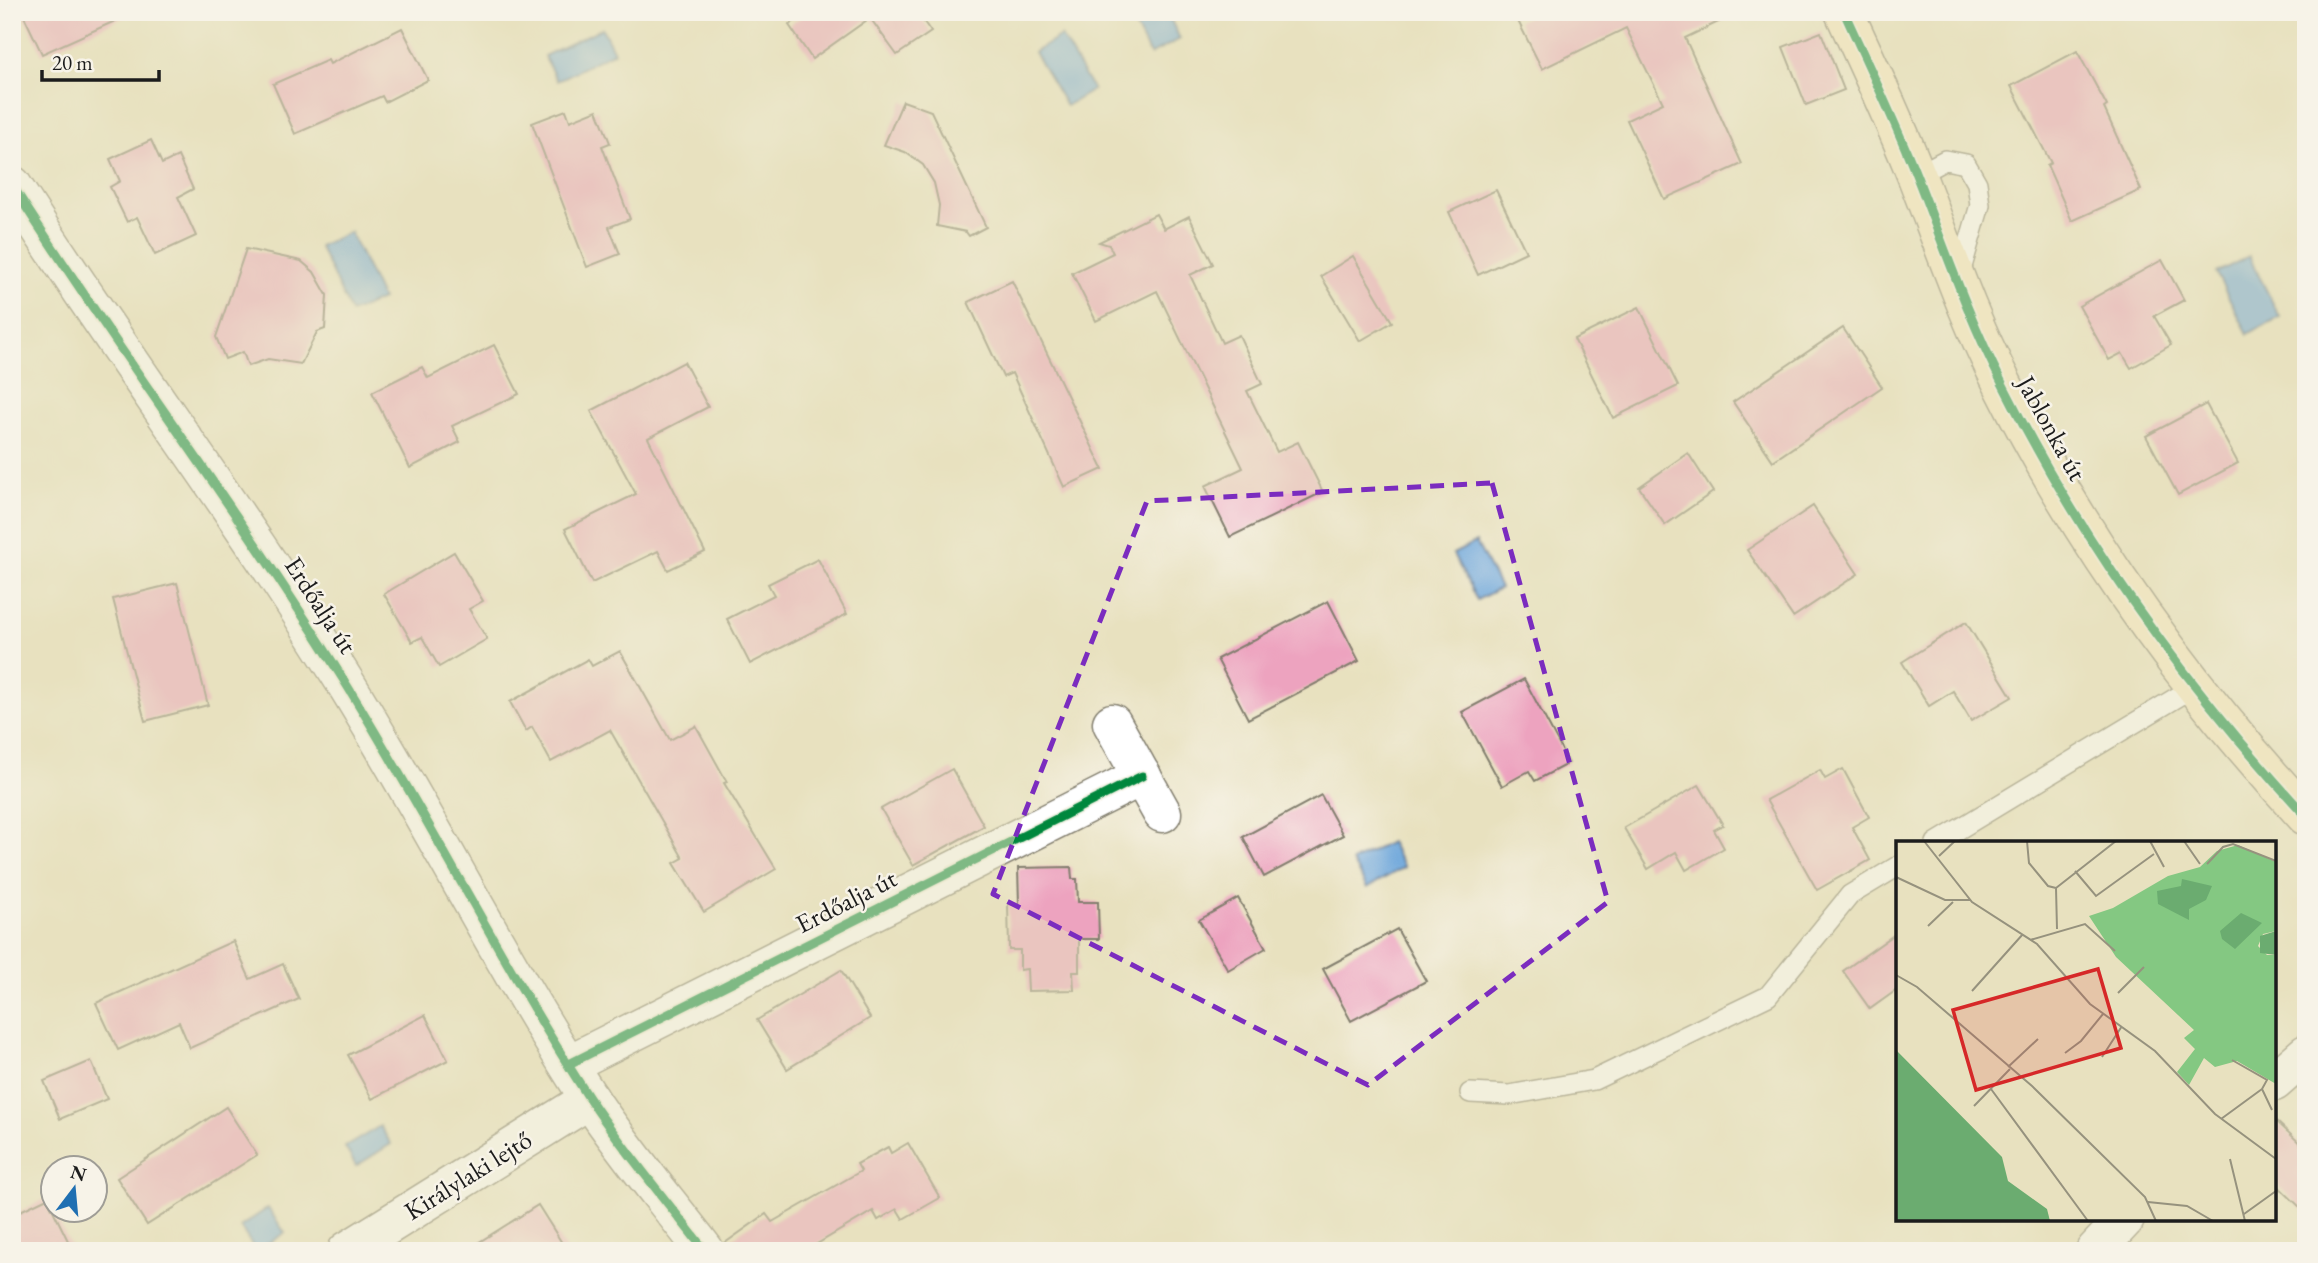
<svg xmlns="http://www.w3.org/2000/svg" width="2318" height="1263" viewBox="0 0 2318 1263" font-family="'EB Garamond',serif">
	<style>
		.water { fill: #6ba5db; stroke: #44607c; stroke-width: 2 }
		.building { fill: #eda3bf }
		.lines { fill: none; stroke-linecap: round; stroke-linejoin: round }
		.lane-casing { stroke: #827e6e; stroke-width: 22 }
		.street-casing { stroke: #827e6e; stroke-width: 41 }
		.secondary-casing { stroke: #827e6e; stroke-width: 41 }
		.lane { stroke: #fff; stroke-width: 19 }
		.street { stroke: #fff; stroke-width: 38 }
		.secondary { stroke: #f8e8c3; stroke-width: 38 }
		.cycleway-casing { stroke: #f7f3e8; stroke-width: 13 }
		.cycleway { stroke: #00873e; stroke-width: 9 }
		.marked { fill: none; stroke: #7b2cbf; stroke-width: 5; stroke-dasharray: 14 9; stroke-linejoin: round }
		.labels { text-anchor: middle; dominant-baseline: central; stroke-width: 5; stroke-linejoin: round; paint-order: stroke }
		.street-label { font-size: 26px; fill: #1c1c1c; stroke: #f7f3e8 }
		.inset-road { fill: none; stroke: #96927e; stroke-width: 2 }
		.view { fill: #d62828; fill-opacity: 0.15; stroke: #d62828; stroke-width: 3.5 }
		.inset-edge { fill: none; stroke: #1c1c1c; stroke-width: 3.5 }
	</style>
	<rect width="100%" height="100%" fill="#f7f3e8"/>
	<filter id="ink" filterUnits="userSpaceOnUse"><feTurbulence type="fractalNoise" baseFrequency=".0143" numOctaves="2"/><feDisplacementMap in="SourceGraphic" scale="14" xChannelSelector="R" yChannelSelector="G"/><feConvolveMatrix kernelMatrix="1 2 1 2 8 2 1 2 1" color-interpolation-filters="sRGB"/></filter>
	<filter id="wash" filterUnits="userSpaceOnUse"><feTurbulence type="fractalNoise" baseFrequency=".00686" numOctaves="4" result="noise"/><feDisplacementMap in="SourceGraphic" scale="28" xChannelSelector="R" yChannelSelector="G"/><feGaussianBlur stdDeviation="1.57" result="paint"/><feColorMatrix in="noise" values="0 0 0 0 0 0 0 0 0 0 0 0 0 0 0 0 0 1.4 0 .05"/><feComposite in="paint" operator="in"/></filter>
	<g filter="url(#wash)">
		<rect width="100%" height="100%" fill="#e8e1bf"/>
		<!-- water -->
		<g class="water">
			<path d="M1128,12H1167L1180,39L1150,55Z"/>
			<path d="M602,28L614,52L557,81L544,56Z"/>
			<path d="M1061,36L1093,90L1066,106L1034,52Z"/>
			<path d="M350,232L382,299L351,313L319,246Z"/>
			<path d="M2249,256L2280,317L2248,334L2216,273Z"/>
			<path d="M1476,542L1500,588L1477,600L1453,554Z"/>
			<path d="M1390,842L1404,867L1367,888L1352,862Z"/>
			<path d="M380,1126L391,1144L356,1166L345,1147Z"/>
			<path d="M268,1208L285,1233L256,1251L240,1227Z"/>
		</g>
		<g id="blocks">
			<!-- building -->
			<g class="building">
				<path d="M22,12H135L42,54Z"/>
				<path d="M808,12H917L931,32L897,55L870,18L812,59L789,25Z"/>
				<path d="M1537,12H1739L1685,38L1742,164L1664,199L1627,120L1663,103L1626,28L1542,69L1518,21Z"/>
				<path d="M402,28L428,80L385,102L382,96L295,134L273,84L328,60L330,64Z"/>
				<path d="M1821,32L1844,90L1806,105L1783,47Z"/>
				<path d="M2077,51L2107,106L2104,108L2141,190L2072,221L2047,165L2051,163L2011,86Z"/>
				<path d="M903,101L931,111L986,227L969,236L966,232L937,226L939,205L934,183L923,165L905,152L884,145Z"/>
				<path d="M566,110L570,121L597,110L610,143L602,146L630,219L609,227L620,254L587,267L532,123Z"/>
				<path d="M151,140L162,164L178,156L193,189L178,197L196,236L155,255L137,217L127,222L110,187L120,181L110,159Z"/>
				<path d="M1496,190L1526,252L1478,275L1449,212Z"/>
				<path d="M1156,214L1164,229L1189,216L1213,264L1190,275L1222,343L1239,335L1262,384L1247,391L1277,452L1298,442L1323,492L1230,537L1205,486L1243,468L1157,291L1096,321L1072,273L1113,253L1109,245L1099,242Z"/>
				<path d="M246,249L301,261L314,272L327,295L325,329L317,332L301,364L268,359L248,366L243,352L225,359L216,337Z"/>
				<path d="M1353,256L1392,322L1360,341L1321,276Z"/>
				<path d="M2162,260L2184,300L2154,316L2171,345L2131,368L2122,353L2109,360L2079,306Z"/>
				<path d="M1012,281L1103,469L1064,487L1012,373L1003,377L968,302Z"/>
				<path d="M1639,307L1678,386L1613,418L1574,339Z"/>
				<path d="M1843,328L1882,387L1773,461L1733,402Z"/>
				<path d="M494,345L519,394L452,426L460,442L410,468L372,392L422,367L428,378Z"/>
				<path d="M684,362L708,407L648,438L705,552L668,570L658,551L592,583L565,529L636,494L591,411Z"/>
				<path d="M2206,404L2238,463L2178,495L2146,436Z"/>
				<path d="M1688,453L1713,492L1665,525L1639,487Z"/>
				<path d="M1813,506L1858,574L1793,617L1747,550Z"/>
				<path d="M454,552L483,601L469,609L487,639L439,667L422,637L412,642L384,594Z"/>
				<path d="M818,559L847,614L750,664L727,619L774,595L768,584Z"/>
				<path d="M177,583L208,705L145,721L113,599Z"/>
				<path d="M1328,601L1359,661L1248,719L1217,659Z"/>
				<path d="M1966,622L2012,697L1971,721L1953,691L1929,706L1902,662Z"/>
				<path d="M620,651L670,740L696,726L727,782L724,783L776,869L704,912L674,863L683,858L610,730L551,762L532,727L526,731L510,702L588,659L592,666Z"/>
				<path d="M1524,679L1569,763L1535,781L1529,771L1502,786L1462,712Z"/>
				<path d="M952,769L984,826L913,865L881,809Z"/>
				<path d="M1843,769L1869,817L1852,827L1870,860L1817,890L1766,800L1820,770L1825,779Z"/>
				<path d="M1699,785L1723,825L1714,830L1724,848L1686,870L1676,852L1648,869L1624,828Z"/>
				<path d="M1321,795L1343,835L1264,877L1243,837Z"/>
				<path d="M1071,867L1072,879H1077L1078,902H1098L1099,939H1079V972H1073L1074,990L1028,991L1027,969L1020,970V950H1009L1008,904H1019L1018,868Z"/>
				<path d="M1238,898L1266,948L1228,970L1199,920Z"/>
				<path d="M1397,929L1426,981L1351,1021L1323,969Z"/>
				<path d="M1898,932V989L1870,1009L1843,971Z"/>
				<path d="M233,941L250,979L283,964L299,999L190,1048L179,1022L118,1050L96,1003Z"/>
				<path d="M841,970L870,1018L787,1069L757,1020Z"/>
				<path d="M425,1015L448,1060L372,1099L348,1055Z"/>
				<path d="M91,1061L107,1099L60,1119L44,1081Z"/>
				<path d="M226,1107L257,1155L147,1225L117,1178Z"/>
				<path d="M2274,1119L2306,1149V1213L2274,1182Z"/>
				<path d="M908,1143L940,1198L903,1219L897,1209L878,1220L873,1211L805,1251H726L725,1243L766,1214L772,1222L861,1171L857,1164L888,1147L891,1153Z"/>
				<path d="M47,1198L73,1251H12V1215Z"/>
				<path d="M538,1205L567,1251H465Z"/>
			</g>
		</g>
	</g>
	<g filter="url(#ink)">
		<use href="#blocks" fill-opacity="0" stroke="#827e6e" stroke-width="2"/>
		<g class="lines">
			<defs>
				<g id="lane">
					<path d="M1917,175L1945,160L1966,164L1977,183L1980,205L1959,277"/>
					<path d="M1936,843L2194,687"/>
					<path d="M1470,1093L1509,1095L1594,1080L1768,996L1850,895L1898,866"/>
				</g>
				<g id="street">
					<path d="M12,185C118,352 238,510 343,679C428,816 501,962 589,1098C624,1151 666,1200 705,1251"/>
					<path d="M1112,723L1162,813"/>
					<path d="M569,1064L1142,776"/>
					<path d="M2274,1082L2306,1054"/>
					<path d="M347,1251L590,1099"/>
					<path d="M2095,1251L2125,1219"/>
				</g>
				<path id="secondary" d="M1844,12C1869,67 1895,121 1917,177C1944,246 1968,317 2002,383C2081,541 2187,687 2306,816"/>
			</defs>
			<!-- lane casing -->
			<use href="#lane" class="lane-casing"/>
			<!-- street casing -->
			<use href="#street" class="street-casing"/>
			<!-- secondary casing -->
			<use href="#secondary" class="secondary-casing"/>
			<!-- lane -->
			<use href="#lane" class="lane"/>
			<!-- street -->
			<use href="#street" class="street"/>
			<!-- secondary -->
			<use href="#secondary" class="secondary"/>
			<defs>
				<g id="cycleway">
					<path d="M1844,12C1869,67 1895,121 1917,177C1944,246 1968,317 2002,383C2081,541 2187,687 2306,816"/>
					<path d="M12,185C118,352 238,510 343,679C428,816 501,962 589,1098C624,1151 666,1200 705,1251"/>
					<path d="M569,1064L1142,776"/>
				</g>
			</defs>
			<!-- cycleway casing -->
			<use href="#cycleway" class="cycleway-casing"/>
			<!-- cycleway -->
			<use href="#cycleway" class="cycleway"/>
		</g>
	</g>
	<!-- marked area -->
	<path d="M0 0H2318V1263H0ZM1492,483L1608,902L1368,1085L993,894L1147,501Z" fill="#e8e1bf" fill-opacity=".55" fill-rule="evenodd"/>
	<path class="marked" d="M1492,483L1608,902L1368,1085L993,894L1147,501Z"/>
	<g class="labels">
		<!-- street labels -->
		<g class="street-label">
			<text transform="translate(2052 428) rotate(61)">Jablonka út</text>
			<text transform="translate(321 605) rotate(57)">Erdőalja út</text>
			<text transform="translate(846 901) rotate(-27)">Erdőalja út</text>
			<text transform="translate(468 1175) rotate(-32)">Királylaki lejtő</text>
		</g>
	</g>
	<!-- overview -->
	<g transform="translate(1896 841)">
		<rect width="380" height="380" fill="#e8e1bf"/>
		<path d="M342,4L380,21V90L367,93L362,105L371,114H380V243L341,220L319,226L308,217L293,244L281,231L299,208L288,197L298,189L220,116L193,75L217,67L272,35L304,26L321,10Z" fill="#84c882"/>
		<path d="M286,38L316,45L310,59L293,68V79L262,63L261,50L285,45ZM345,72L366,82L339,108L326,98L324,90ZM380,90V114L364,112V95ZM0,209L106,316L112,340L151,368L154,380H0Z" fill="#6bac70"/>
		<path class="inset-road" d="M28,0L76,61L141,103L194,163L259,210L319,273L380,318M131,0L133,22L152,45L160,47M254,0L268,26M288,0L304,23M43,15L59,0M311,23L327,6L337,3L380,20M179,30L200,55L258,13M0,36L49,59H75M160,47L220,0M160,47L161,88M32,85L57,61M134,99L189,83L219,110M0,134L21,146L136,245L249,356L260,380M76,150L127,93M222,152L248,126M169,212L185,200L207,173M206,216L226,185M336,219L371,239L366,248L376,269M112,226L142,198M95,248L192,380M78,265L114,228M325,278L366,248M334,318L349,380M252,361L291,365L317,380M348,373L380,350"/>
		<path class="view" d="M202,128L225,207L80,249L57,169Z"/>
		<rect width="380" height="380" class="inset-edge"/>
	</g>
	<!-- margin -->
	<rect width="2318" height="1263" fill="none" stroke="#f7f3e8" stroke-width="42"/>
	<!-- north arrow -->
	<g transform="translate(74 1189) rotate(16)"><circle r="33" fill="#f7f3e8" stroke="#9f9d96" stroke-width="2"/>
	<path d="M0-5L12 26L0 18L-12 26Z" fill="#1f6fb2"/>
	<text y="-10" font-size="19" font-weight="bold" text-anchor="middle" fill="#1c1c1c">N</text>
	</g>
	<!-- scale -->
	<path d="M42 70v10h117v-10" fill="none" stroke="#1c1c1c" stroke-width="3.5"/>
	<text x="52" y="70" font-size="21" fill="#1c1c1c" stroke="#f7f3e8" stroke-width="5" paint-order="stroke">20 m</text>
</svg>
